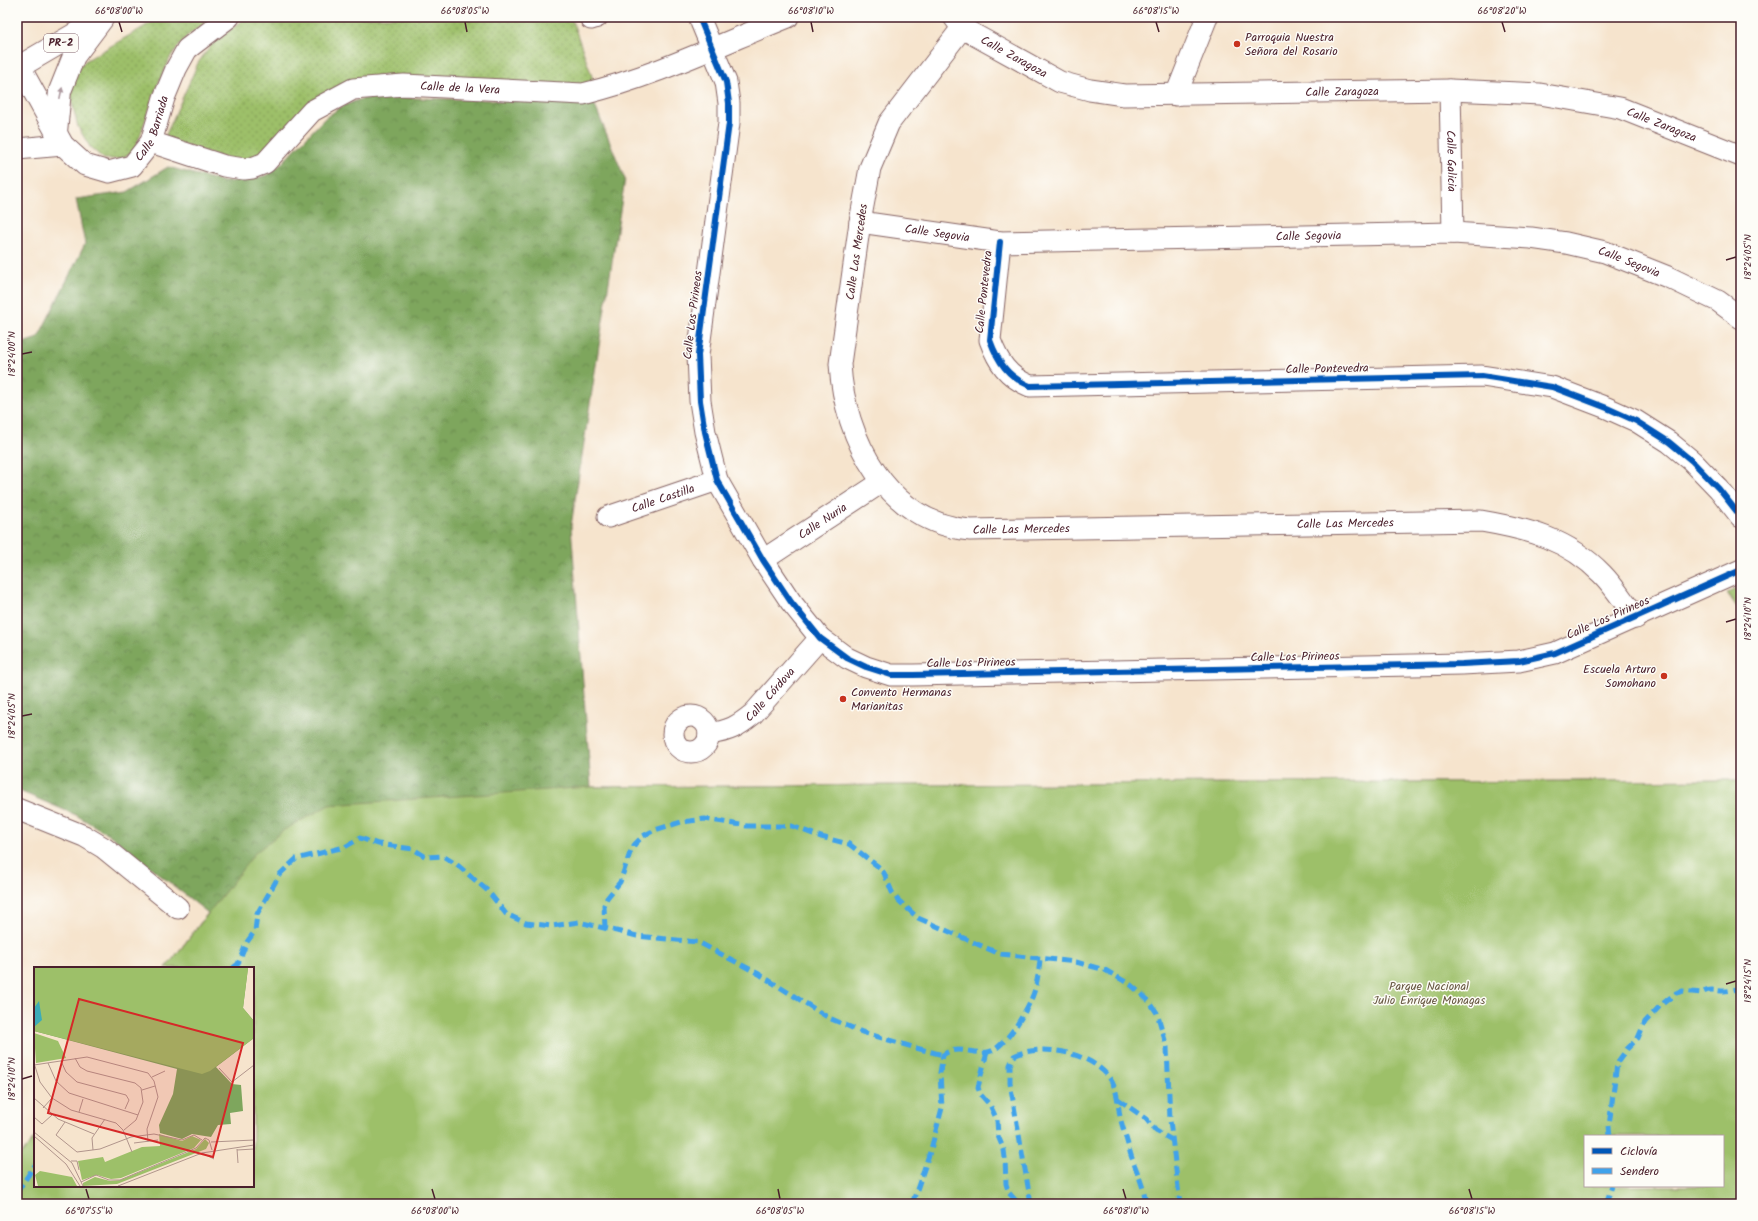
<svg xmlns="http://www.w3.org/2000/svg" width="1758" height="1221" viewBox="0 0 1758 1221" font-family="Kalam,sans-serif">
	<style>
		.grass { fill: url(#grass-dots); stroke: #74704a }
		.forest { fill: url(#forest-crowns); stroke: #646244; fill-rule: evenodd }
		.green { fill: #9dc069; stroke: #74704a; fill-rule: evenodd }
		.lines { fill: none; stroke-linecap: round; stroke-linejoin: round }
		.minor-casing { stroke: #866464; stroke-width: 23 }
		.major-casing { stroke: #866464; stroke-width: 24 }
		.minor { stroke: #fff; stroke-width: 21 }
		.major { stroke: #fff; stroke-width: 22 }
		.quiet { stroke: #40a2eb; stroke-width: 5; stroke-dasharray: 10 5; stroke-linecap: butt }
		.cycleway-casing { stroke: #fdfcf7; stroke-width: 8 }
		.cycleway { stroke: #0057b8; stroke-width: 6 }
		.oneway { fill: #ae9aa0 }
		.ticks { fill: none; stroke: #4a1f2b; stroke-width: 1.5 }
		.poi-dot { fill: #c8321e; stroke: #fdfcf7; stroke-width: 1.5 }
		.labels { text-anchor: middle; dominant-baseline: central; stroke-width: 3; stroke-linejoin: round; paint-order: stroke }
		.shield { fill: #fdfcf7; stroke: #806168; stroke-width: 1 }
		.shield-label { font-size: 11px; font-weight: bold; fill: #4a1f2b }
		.poi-label { font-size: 12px; fill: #4a1f2b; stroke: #fdfcf7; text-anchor: start }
		.street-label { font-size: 12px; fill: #4a1f2b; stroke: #fdfcf7 }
		.park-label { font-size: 12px; fill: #675741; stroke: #fdfcf7 }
		.inset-road { fill: none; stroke: #b1958c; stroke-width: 1 }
		.view { fill: #d62828; fill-opacity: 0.15; stroke: #d62828; stroke-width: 2 }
		.inset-edge { fill: none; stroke: #4a1f2b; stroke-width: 2 }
		.neatline { fill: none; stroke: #4a1f2b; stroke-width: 1.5 }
		.ticks-label { font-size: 10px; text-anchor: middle; fill: #4a1f2b }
	</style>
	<defs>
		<pattern id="grass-dots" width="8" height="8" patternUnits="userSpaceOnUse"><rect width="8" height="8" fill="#9dc069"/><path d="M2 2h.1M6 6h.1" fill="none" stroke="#829b57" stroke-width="1.8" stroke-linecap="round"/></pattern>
		<pattern id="forest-crowns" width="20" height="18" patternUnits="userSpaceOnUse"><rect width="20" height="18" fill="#7ea65d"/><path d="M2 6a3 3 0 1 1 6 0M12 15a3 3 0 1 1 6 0" fill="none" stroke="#69874d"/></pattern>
	</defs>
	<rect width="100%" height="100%" fill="#fdfcf7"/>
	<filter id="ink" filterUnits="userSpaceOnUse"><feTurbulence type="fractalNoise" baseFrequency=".025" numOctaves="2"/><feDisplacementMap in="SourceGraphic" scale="8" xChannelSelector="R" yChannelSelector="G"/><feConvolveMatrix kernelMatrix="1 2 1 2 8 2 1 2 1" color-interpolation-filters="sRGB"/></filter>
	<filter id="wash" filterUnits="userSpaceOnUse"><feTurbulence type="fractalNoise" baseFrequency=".012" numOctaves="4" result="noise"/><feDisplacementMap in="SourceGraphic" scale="16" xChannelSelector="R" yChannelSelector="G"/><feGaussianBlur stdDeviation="0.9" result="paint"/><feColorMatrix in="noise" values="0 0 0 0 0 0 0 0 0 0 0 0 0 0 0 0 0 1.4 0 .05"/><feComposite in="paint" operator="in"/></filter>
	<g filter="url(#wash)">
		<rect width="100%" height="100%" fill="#f6e4cd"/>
		<!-- grass -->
		<g class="grass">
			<path d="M161,17H215L187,36L171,56L158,84L135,150L121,159H104L90,147L78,127L71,99L72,73L85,61Z"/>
			<path d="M247,17H571L594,82L582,85L352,81L259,157L245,159H228L164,139L198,63L211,45Z"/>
		</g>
		<!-- forest -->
		<path class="forest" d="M374,97L568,102L593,101L625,179L571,526L591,787L1741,780V1204H17V1160L35,1137V1186H253V968H166L208,913L111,836L76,815L17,790V345L38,338L85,244L76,199L127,192L168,167L224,182L252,179L268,175L282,163L325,118L341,107L358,100ZM1585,1136H1723V1186H1585Z"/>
		<!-- green -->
		<g class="green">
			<path d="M1741,587V613L1727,593Z"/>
			<path d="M1741,780V1204H17V1160L35,1137V1186H253V968H166L255,853L284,830L329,805L591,787ZM1585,1136H1723V1186H1585Z"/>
		</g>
	</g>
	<g filter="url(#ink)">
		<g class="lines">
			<defs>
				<g id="minor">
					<path d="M699,17L726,82L729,103V123L698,355L700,401L705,432L717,480L763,560L791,602L820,638L847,658L866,667L891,675H913L1462,664L1519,661L1555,653L1741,570"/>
					<path id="s1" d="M954,17L962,28L1060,82L1090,90L1124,95L1450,90L1540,94L1620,108L1741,156"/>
					<path d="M591,19L597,17"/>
					<path id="s2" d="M962,28L889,123L870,168L860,222L840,364C844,439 888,523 970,530L1481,521C1528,529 1568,539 1602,574C1615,587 1625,604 1636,618"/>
					<path id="s3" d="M20,67L63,145L85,165L109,172L132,166L151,142L164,98L176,69L187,49L229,17"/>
					<path id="s4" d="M1450,90L1453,233"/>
					<path d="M1176,95L1207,17"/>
					<path id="s5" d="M151,142L224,166L244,169L252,168L265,163L312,111L353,89L404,85L583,94C653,77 721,44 788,17"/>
					<path d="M17,149L63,145"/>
					<path id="s6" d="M860,222L1000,242L1453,233L1531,238L1566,243L1605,252L1668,277L1718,301L1741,318"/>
					<path d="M1000,242L990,340C998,362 1008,377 1030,386L1482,376L1552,387L1607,408L1636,421L1669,442L1692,461L1719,489L1741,517"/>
					<path id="s7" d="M608,517L717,480"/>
					<path id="s8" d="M763,560L882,482"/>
					<circle cx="691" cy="734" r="18"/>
					<path id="s9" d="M709,734C729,731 737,727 753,714L820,638"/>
					<path d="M17,809L84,836L104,848L178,908"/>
				</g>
				<g id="major">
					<path d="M17,68L94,23"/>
					<path d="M56,132L60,91L74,56L102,19"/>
				</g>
			</defs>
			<!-- minor casing -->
			<use href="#minor" class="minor-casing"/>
			<!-- major casing -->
			<use href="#major" class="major-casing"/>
			<!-- minor -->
			<use href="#minor" class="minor"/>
			<!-- major -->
			<use href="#major" class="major"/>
			<!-- quiet -->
			<g class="quiet">
				<path d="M605,929L604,905L607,898L620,882L631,850L635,844L643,836L655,830L681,822L705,819L747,826H792L821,837L849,844L880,868L884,873L892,892L897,899L918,918L1000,954L1076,962L1105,970L1131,985L1149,1001L1157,1013L1167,1047L1170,1120L1180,1204"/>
				<path d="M233,968L238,964L247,942L255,931L257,914L280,874L296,859L345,847L360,838L378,844L413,849L426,857L443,856L456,864L488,891L506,914L526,923L552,926L579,922L637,936L698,942L759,974L829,1018L862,1032L916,1048L943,1055"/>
				<path d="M987,1052L978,1087L980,1094L990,1105L997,1120L998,1136L1004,1150L1005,1158L1006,1184L1009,1193L1019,1204"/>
				<path d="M1118,1099L1146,1119L1156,1131L1172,1140"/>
				<path d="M1610,1136L1609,1126L1617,1063L1627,1049L1638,1038L1645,1022L1661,1005L1676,993L1683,991L1702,993C1709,988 1716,991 1724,991C1730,991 1736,989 1741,988"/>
				<path d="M17,1192L35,1165"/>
				<path d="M912,1204L931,1149L942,1108L940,1073L943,1055C957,1044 973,1055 988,1052C1005,1049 1027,1010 1033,995C1037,984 1039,971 1040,959"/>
				<path d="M1031,1204L1010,1083V1065L1014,1056C1041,1042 1096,1053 1112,1082C1118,1093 1118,1105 1120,1117C1123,1129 1127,1140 1130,1152C1134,1166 1147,1192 1145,1204"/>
				<path d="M1606,1204L1612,1186"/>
			</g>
			<defs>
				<g id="cycleway">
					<path d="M699,17L726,82L729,103V123L698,355L700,401L705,432L717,480L763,560L791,602L820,638L847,658L866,667L891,675H913L1462,664L1519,661L1555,653L1741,570"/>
					<path d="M1000,242L990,340C998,362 1008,377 1030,386L1482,376L1552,387L1607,408L1636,421L1669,442L1692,461L1719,489L1741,517"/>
				</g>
			</defs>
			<!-- cycleway casing -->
			<use href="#cycleway" class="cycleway-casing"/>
			<!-- cycleway -->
			<use href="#cycleway" class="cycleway"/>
		</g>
		<!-- one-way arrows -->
		<defs><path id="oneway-solid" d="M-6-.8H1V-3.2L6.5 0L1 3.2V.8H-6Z"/></defs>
		<use class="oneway" href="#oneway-solid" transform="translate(61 93) rotate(-78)"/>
	</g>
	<!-- ticks -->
	<path class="ticks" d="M119,22L122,32M465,22L467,32M811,22L813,32M1156,22L1159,32M1502,22L1505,32M1726,260L1736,257M22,354L32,352M1726,622L1736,619M22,716L32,714M1726,984L1736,981M22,1079L32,1076M86,1189L89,1199M432,1189L435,1199M778,1189L780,1199M1123,1189L1126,1199M1469,1189L1472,1199"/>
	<!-- markers -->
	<g class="poi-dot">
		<circle cx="1237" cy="44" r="4"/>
		<circle cx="1664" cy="676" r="4"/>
		<circle cx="843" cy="699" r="4"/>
	</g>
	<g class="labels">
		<!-- shield labels -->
		<rect class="shield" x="44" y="34" width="34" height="18" rx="3"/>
		<g class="shield-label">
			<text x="61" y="43">PR-2</text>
		</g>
		<!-- poi labels -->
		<g class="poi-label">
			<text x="1245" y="37">Parroquia Nuestra<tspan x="1245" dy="14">Señora del Rosario</tspan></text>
			<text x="1656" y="669" text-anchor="end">Escuela Arturo<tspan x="1656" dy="14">Somohano</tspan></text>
			<text x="851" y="692">Convento Hermanas<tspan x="851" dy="14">Marianitas</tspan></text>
		</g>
		<!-- street labels -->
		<g class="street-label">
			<text stroke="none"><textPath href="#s1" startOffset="73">Calle Zaragoza</textPath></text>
			<text stroke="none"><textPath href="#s5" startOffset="343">Calle de la Vera</textPath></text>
			<text stroke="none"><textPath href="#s1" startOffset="409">Calle Zaragoza</textPath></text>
			<text stroke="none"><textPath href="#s1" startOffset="733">Calle Zaragoza</textPath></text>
			<text stroke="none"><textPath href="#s3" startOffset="211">Calle Barriada</textPath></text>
			<text stroke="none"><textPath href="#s4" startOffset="71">Calle Galicia</textPath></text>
			<text stroke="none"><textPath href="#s6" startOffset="78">Calle Segovia</textPath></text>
			<text stroke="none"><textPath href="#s6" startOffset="450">Calle Segovia</textPath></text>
			<text transform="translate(857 252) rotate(-82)">Calle Las Mercedes</text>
			<text stroke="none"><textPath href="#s6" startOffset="774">Calle Segovia</textPath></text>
			<text transform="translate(984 292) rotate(-84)">Calle Pontevedra</text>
			<text transform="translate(693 315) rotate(-83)">Calle Los Pirineos</text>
			<text transform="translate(1327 369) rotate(-1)">Calle Pontevedra</text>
			<text stroke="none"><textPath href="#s7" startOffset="58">Calle Castilla</textPath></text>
			<text stroke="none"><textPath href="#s8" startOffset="71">Calle Nuria</textPath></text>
			<text stroke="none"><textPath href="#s2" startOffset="972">Calle Las Mercedes</textPath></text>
			<text stroke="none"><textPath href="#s2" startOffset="648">Calle Las Mercedes</textPath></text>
			<text transform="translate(1608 618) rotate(-24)">Calle Los Pirineos</text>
			<text transform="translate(1295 657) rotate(-1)">Calle Los Pirineos</text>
			<text transform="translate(971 663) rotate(-1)">Calle Los Pirineos</text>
			<text stroke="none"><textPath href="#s9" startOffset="75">Calle Córdova</textPath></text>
		</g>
		<!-- park labels -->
		<g class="park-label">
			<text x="1429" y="986">Parque Nacional<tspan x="1429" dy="14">Julio Enrique Monagas</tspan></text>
		</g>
	</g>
	<!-- overview -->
	<g transform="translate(34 967)">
		<rect width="220" height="220" fill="#f6e4cd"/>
		<path d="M125,167L148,174L158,169L167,173L160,181L87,211L77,212L63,208L48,213L44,194L69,190L71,195L108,180L126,179ZM171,172L175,176L172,182L83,217L49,219V216L61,210L76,214L86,213L162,182ZM6,204L38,210L43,219H4L1,208Z" fill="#9dc069"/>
		<path d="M0,1H214L209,41L220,54V71L182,100L198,117L207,118L209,144L196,146L197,157L184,158L177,170L158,167L148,172L126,166L125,158L139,127L143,102L0,64Z" fill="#7ea65d"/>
		<path d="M0,1H214L209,41L220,54V71L176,104L168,107L0,64ZM0,66L24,74L32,91L2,96Z" fill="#9dc069"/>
		<path d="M5,34L8,53L0,60V41Z" fill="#3cacb8"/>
		<path class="inset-road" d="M41,91L46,100L53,104L101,116L107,121L109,135L102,153L90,163M27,94L32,105L43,115L92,128L95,133L91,142M0,96L6,115L18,131L37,143L82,156L89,163L98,185M14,96L22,114L35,126L104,148M0,98L53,90L114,106L120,114L124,130L113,162L114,175M185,101L198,115L220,98M118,110L131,104M108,123L121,119M0,131L24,152L60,167M9,141L18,131M45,145L49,132M0,150L8,157L18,148M31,155L22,168L43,185L66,182L97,170L120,167L148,173L160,168L168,173M0,165L38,196L49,219M0,169L32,197L46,219M177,175L220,173M100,176L124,173M203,182L204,196M59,183L58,171L71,152M203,183L220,182M168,186L180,192M37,194H43L45,203M47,215L62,208L75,213H86L162,181L171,171L175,173L178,183M84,219L168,186L220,178"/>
		<path class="view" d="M45,32L209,76L179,190L14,146Z"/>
		<rect width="220" height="220" class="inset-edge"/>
	</g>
	<!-- margin -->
	<rect width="1758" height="1221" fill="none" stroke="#fdfcf7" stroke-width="44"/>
	<!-- legend -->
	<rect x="1584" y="1135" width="140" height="52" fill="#fdfcf7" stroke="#b5a4a5"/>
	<rect x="1592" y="1148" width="20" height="6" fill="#0057b8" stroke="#b5a4a5"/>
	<text x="1620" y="1155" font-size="12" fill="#4a1f2b">Ciclovía</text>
	<rect x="1592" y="1168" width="20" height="6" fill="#40a2eb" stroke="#b5a4a5"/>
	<text x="1620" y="1175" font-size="12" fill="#4a1f2b">Sendero</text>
	<rect x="22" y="22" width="1714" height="1177" class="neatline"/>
	<g class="ticks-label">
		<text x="119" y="14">66°08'00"W</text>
		<text x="465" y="14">66°08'05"W</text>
		<text x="811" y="14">66°08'10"W</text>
		<text x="1156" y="14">66°08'15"W</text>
		<text x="1502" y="14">66°08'20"W</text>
		<text transform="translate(1747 257) rotate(-90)" y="4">18°24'05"N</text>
		<text transform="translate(11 354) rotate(-90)" y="4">18°24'00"N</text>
		<text transform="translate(1747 619) rotate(-90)" y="4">18°24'10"N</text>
		<text transform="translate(11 716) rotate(-90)" y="4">18°24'05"N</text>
		<text transform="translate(1747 981) rotate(-90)" y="4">18°24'15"N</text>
		<text transform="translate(11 1079) rotate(-90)" y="4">18°24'10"N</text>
		<text x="89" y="1214">66°07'55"W</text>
		<text x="435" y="1214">66°08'00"W</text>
		<text x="780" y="1214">66°08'05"W</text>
		<text x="1126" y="1214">66°08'10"W</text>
		<text x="1472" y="1214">66°08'15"W</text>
	</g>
</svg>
